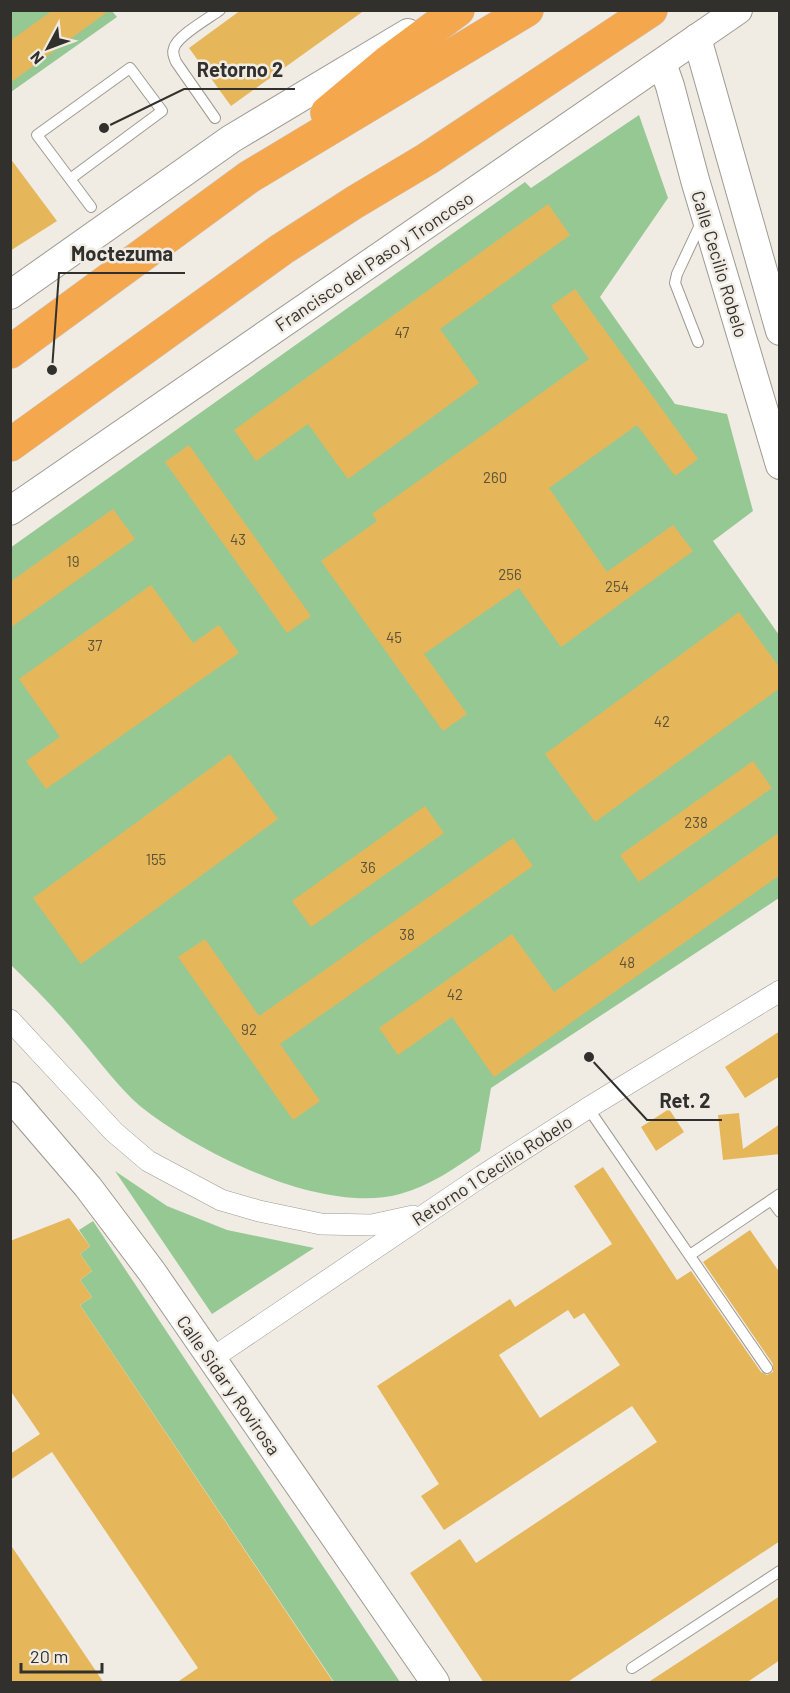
<svg xmlns="http://www.w3.org/2000/svg" width="790" height="1693" viewBox="0 0 790 1693" font-family="Barlow,sans-serif">
	<style>
		.green { fill: #96c894 }
		.building { fill: #e5b75a; fill-rule: evenodd }
		.lines { fill: none; stroke-linecap: round; stroke-linejoin: round }
		.lane-casing { stroke: #9e9a92; stroke-width: 12 }
		.street-casing { stroke: #9e9a92; stroke-width: 22 }
		.secondary-casing { stroke: #9e9a92; stroke-width: 30 }
		.highway-casing { stroke: #c9c9c8; stroke-width: 34 }
		.lane { stroke: #fff; stroke-width: 10 }
		.street { stroke: #fff; stroke-width: 21 }
		.secondary { stroke: #fff; stroke-width: 28 }
		.highway { stroke: #f5a74d; stroke-width: 33 }
		.labels { text-anchor: middle; dominant-baseline: central; stroke-width: 5; stroke-linejoin: round; paint-order: stroke }
		.number-label { font-size: 15px; fill: #5e5238 }
		.street-label { font-size: 18px; fill: #31302d; stroke: #f0ece4 }
		.leader { fill: none; stroke: #31302d; stroke-width: 2 }
		.callout-dot { fill: #31302d; stroke: #f0ece4; stroke-width: 2 }
		.callout-label { font-size: 20px; text-anchor: middle; font-weight: bold; fill: #31302d; stroke: #f0ece4; stroke-width: 5; stroke-linejoin: round; paint-order: stroke }
	</style>
	<rect width="100%" height="100%" fill="#f0ece4"/>
	<!-- green -->
	<g class="green">
		<path d="M11,11H112L117,17L11,92Z"/>
		<path d="M639,115L668,198L600,297L675,404L727,414L753,511L713,541L779,635V898L491,1088L480,1151C455,1168 430,1186 400,1194C323,1215 200,1154 140,1106C119,1088 101,1063 82,1041C60,1014 36,989 11,965L10,548L525,182L531,188Z"/>
		<path d="M115,1171L167,1206L227,1230L314,1248L212,1314Z"/>
		<path d="M93,1221L400,1682H334L80,1305L92,1297L80,1280L92,1271L80,1254L90,1246L79,1230Z"/>
	</g>
	<!-- building -->
	<g class="building">
		<path d="M53,10H110L10,83V41Z"/>
		<path d="M241,10H365L231,106L189,48Z"/>
		<path d="M10,158L57,221L10,251Z"/>
		<path d="M548,204L570,235L440,329L479,383L348,479L308,424L256,461L234,430Z"/>
		<path d="M575,289L698,459L675,476L637,425L549,488L607,572L673,525L693,551L561,647L519,588L424,654L467,714L443,731L321,561L377,521L372,514L589,359L551,306Z"/>
		<path d="M189,445L311,616L287,633L165,462Z"/>
		<path d="M113,509L135,539L10,628V582Z"/>
		<path d="M151,585L193,643L219,625L239,653L46,789L26,761L60,737L19,679Z"/>
		<path d="M739,612L780,668V688L595,822L545,754Z"/>
		<path d="M230,754L278,819L81,964L33,898Z"/>
		<path d="M753,761L772,788L639,882L620,855Z"/>
		<path d="M425,806L444,833L311,927L292,901Z"/>
		<path d="M780,832V875L494,1077L452,1017L398,1055L379,1028L512,934L554,992Z"/>
		<path d="M513,838L533,866L280,1044L320,1101L293,1120L178,957L205,939L259,1016Z"/>
		<path d="M780,1031V1076L745,1098L725,1067Z"/>
		<path d="M669,1109L684,1132L656,1151L641,1127Z"/>
		<path d="M739,1113L743,1149L780,1124V1154L723,1160L718,1115Z"/>
		<path d="M603,1167L677,1280L691,1271L761,1372L767,1375L773,1372V1364L703,1262L750,1230L780,1273V1541L566,1683H484L410,1573L460,1539L476,1563L657,1442L632,1406L444,1530L421,1496L439,1484L377,1386L510,1299L515,1307L612,1244L574,1186ZM568,1310L574,1319L584,1313L620,1365L540,1418L499,1355Z"/>
		<path d="M69,1218L90,1246L80,1254L92,1271L80,1280L92,1297L80,1305L334,1683H176L198,1668L52,1452L10,1480V1454L40,1434L10,1390V1241Z"/>
		<path d="M10,1544L104,1683H10Z"/>
		<path d="M780,1596V1660L746,1683H647Z"/>
	</g>
	<g class="lines">
		<defs>
			<g id="lane">
				<path d="M215,118L176,62C174,57 172,53 174,48C177,36 209,18 220,10"/>
				<path d="M70,179L162,111L130,68L37,135L91,207"/>
				<path d="M698,342L675,283L677,274L701,223"/>
				<path d="M588,1108L767,1368"/>
				<path d="M771,1200L780,1212"/>
				<path d="M690,1255L780,1194"/>
				<path d="M632,1668L780,1571"/>
			</g>
			<g id="street">
				<path d="M10,1020L114,1132L148,1161L221,1200L259,1211L321,1224L372,1225L413,1216"/>
				<path d="M211,1359L482,1176L588,1108L780,991"/>
			</g>
			<g id="secondary">
				<path d="M697,38L780,331"/>
				<path d="M662,63L670,86L695,180L780,465"/>
				<path d="M10,295L231,139L408,33"/>
				<path d="M10,511L738,10"/>
				<path d="M10,1096L88,1187L152,1272L435,1682"/>
			</g>
			<g id="highway">
				<path d="M327,113L389,61L458,10"/>
				<path d="M10,352L249,177L527,10"/>
				<path d="M10,445L282,249L355,202L427,159L651,10"/>
			</g>
		</defs>
		<!-- lane casing -->
		<use href="#lane" class="lane-casing"/>
		<!-- street casing -->
		<use href="#street" class="street-casing"/>
		<!-- secondary casing -->
		<use href="#secondary" class="secondary-casing"/>
		<!-- highway casing -->
		<use href="#highway" class="highway-casing"/>
		<!-- lane -->
		<use href="#lane" class="lane"/>
		<!-- street -->
		<use href="#street" class="street"/>
		<!-- secondary -->
		<use href="#secondary" class="secondary"/>
		<!-- highway -->
		<use href="#highway" class="highway"/>
	</g>
	<g class="labels">
		<!-- number labels -->
		<g class="number-label">
			<text x="402" y="332">47</text>
			<text x="495" y="477">260</text>
			<text x="238" y="539">43</text>
			<text x="73" y="561">19</text>
			<text x="510" y="574">256</text>
			<text x="617" y="586">254</text>
			<text x="394" y="637">45</text>
			<text x="95" y="645">37</text>
			<text x="662" y="721">42</text>
			<text x="696" y="822">238</text>
			<text x="156" y="859">155</text>
			<text x="368" y="867">36</text>
			<text x="407" y="934">38</text>
			<text x="627" y="962">48</text>
			<text x="455" y="994">42</text>
			<text x="249" y="1029">92</text>
		</g>
		<!-- street labels -->
		<g class="street-label">
			<text transform="translate(374 261) rotate(-34)">Francisco del Paso y Troncoso</text>
			<text transform="translate(720 264) rotate(73)">Calle Cecilio Robelo</text>
			<text transform="translate(492 1170) rotate(-33)">Retorno 1 Cecilio Robelo</text>
			<text transform="translate(229 1385) rotate(55)">Calle Sidar y Rovirosa</text>
		</g>
	</g>
	<!-- callouts -->
	<path class="leader" d="M104 128L184 89H295M52 370L59 273H185M589 1057L647 1120H722"/>
	<g class="callout-dot">
		<circle cx="104" cy="128" r="6"/>
		<circle cx="52" cy="370" r="6"/>
		<circle cx="589" cy="1057" r="6"/>
	</g>
	<g class="callout-label">
		<text x="240" y="77">Retorno 2</text>
		<text x="122" y="261">Moctezuma</text>
		<text x="685" y="1108">Ret. 2</text>
	</g>
	<!-- border -->
	<rect width="790" height="1693" fill="none" stroke="#31302d" stroke-width="24"/>
	<!-- north arrow -->
	<g transform="translate(48 48) rotate(229)" stroke="#f0ece4" stroke-width="4.5" paint-order="stroke">
	<path d="M0-4.5L10 22L0 15L-10 22Z" fill="#31302d"/>
	<text y="-9" font-size="16" font-weight="bold" text-anchor="middle" fill="#31302d">N</text>
	</g>
	<!-- scale -->
	<path d="M21 1663v9h81v-9" fill="none" stroke="#31302d" stroke-width="3"/>
	<text x="30" y="1663" font-size="18" fill="#31302d" stroke="#f0ece4" stroke-width="4.5" paint-order="stroke">20 m</text>
</svg>
